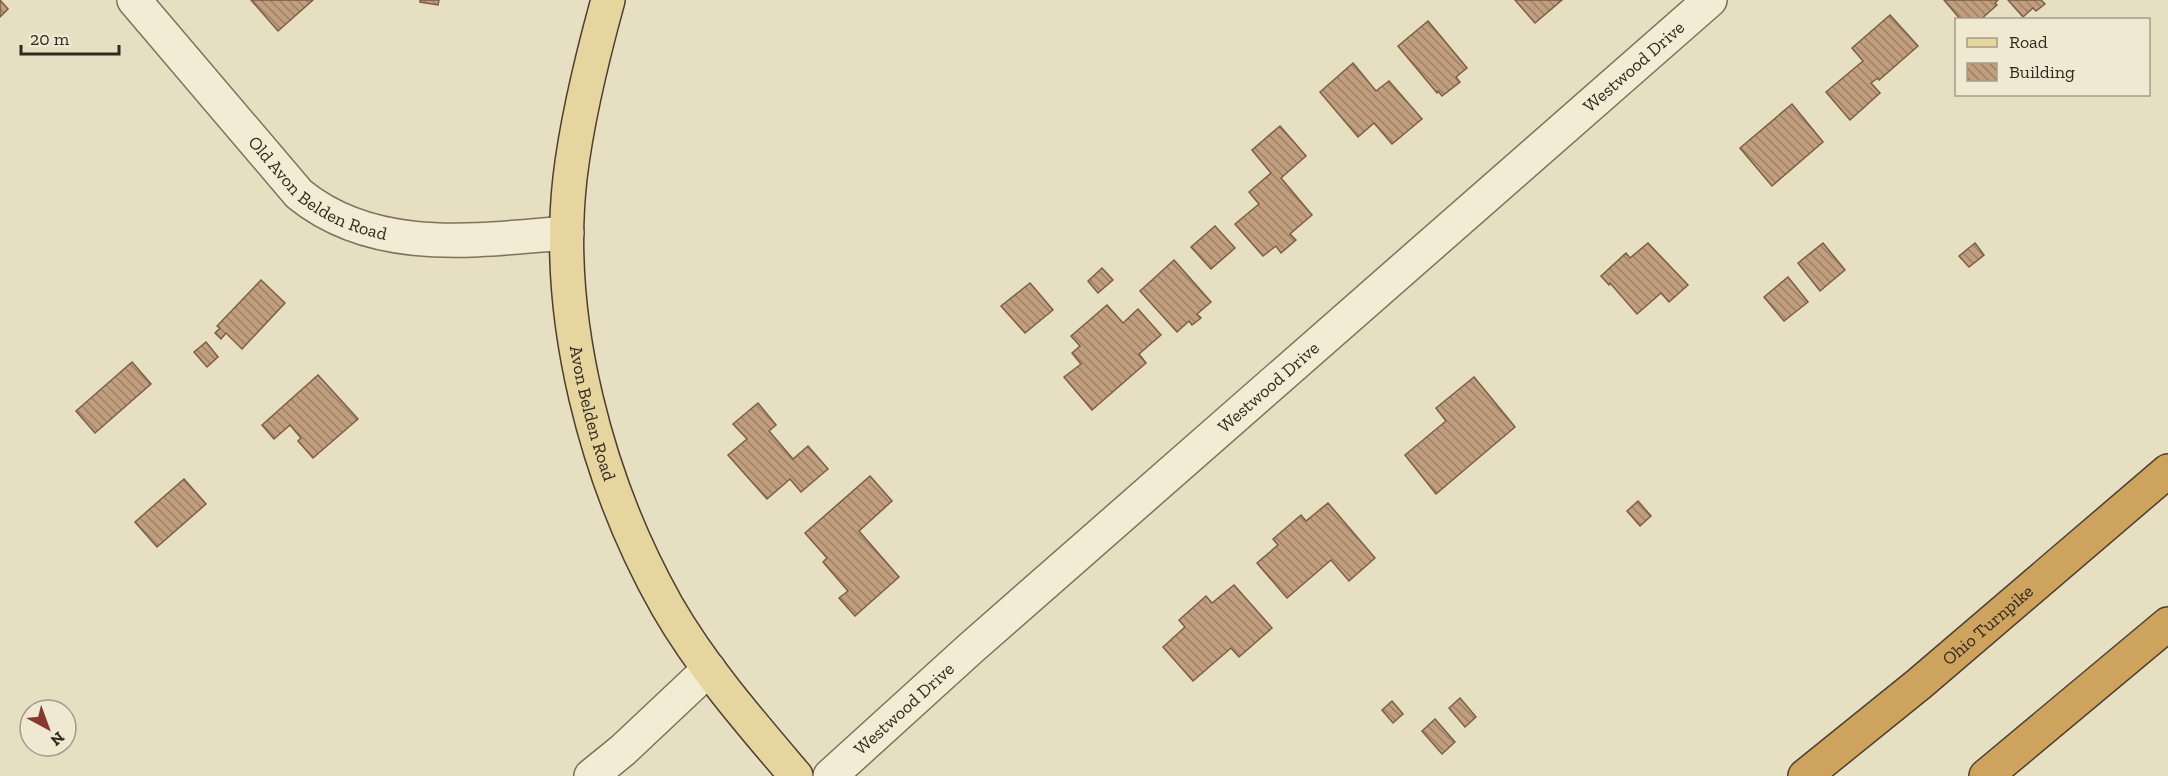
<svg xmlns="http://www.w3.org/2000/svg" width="2168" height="776" viewBox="0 0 2168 776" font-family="'Zilla Slab',serif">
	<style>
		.building { fill: url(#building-back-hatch); stroke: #7b5e45; stroke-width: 1.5 }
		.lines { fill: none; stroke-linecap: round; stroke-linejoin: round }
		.minor-casing { stroke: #7f715c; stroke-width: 36 }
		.major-casing { stroke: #4d3f2f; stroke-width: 36 }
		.highway-casing { stroke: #4d3f2f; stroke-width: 36 }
		.minor { stroke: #f3ecd4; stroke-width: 33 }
		.major { stroke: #e6d59e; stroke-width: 33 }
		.highway { stroke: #cda35d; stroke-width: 33 }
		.labels { text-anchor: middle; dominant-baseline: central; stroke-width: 4.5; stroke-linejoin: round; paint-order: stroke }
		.street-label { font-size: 18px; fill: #31281e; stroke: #f0e9d1 }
	</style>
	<defs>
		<pattern id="building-back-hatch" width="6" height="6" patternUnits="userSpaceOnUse" patternTransform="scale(1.5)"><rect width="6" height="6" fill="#c19e7d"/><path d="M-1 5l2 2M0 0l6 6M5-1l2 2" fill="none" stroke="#9d8166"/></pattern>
	</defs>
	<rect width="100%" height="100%" fill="#e7dfc2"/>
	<!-- building -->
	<g class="building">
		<path d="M0,0L8,9L0,17Z"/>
		<path d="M251,0H313L278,31Z"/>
		<path d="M420,0H439L438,5L420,2Z"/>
		<path d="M1515,0H1562L1535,23Z"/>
		<path d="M1944,0H1998L1995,3L1997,5L1980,20H1961Z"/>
		<path d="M2008,0H2041L2045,4L2036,11L2033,8L2023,17Z"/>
		<path d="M1890,15L1918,46L1879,80L1878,78L1871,83L1880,93L1850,120L1826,92L1863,61L1852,48Z"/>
		<path d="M1428,21L1467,68L1456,77L1460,82L1442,96L1438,91L1437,93L1398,46Z"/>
		<path d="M1353,63L1376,91L1389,81L1422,119L1392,144L1374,123L1358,137L1320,92Z"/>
		<path d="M1792,104L1823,142L1772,186L1740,148Z"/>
		<path d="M1280,126L1306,156L1281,178L1312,215L1290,234L1296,240L1281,253L1276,246L1263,256L1235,224L1259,204L1249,192L1271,173L1252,150Z"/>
		<path d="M1215,226L1235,248L1211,269L1191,247Z"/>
		<path d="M1648,243L1688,285L1669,302L1661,293L1637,314L1610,283L1609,285L1601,276L1626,253L1630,258Z"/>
		<path d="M1823,243L1845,270L1820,291L1798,263Z"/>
		<path d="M1975,243L1984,255L1969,267L1959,256Z"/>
		<path d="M1174,260L1211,302L1197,314L1201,318L1192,325L1189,321L1177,332L1140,291Z"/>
		<path d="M1102,268L1113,280L1098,293L1088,281Z"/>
		<path d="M1788,277L1808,302L1784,321L1764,297Z"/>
		<path d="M261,280L285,303L242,349L226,333L221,339L215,333L220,328L217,326Z"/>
		<path d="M1030,283L1053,310L1025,333L1001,306Z"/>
		<path d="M1107,305L1123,323L1138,309L1161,335L1139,354L1146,363L1092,410L1064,377L1081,364L1072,353L1080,346L1071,336Z"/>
		<path d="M206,342L218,357L207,367L194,352Z"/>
		<path d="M132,362L151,384L95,433L76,411Z"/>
		<path d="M318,375L358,419L313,458L298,441L301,438L290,425L274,439L262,425Z"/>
		<path d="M1474,377L1515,427L1436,494L1405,455L1446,421L1436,408Z"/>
		<path d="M758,403L776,425L769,431L793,459L808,446L828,469L801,492L790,479L767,499L728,455L747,439L733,424Z"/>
		<path d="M870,476L892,501L859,531L899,577L855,616L839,598L848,591L823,562L827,558L805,533Z"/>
		<path d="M184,479L206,504L157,547L135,522Z"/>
		<path d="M1638,501L1651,516L1640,526L1627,511Z"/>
		<path d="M1328,503L1375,558L1349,581L1331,560L1287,598L1257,563L1278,545L1273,539L1301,515L1306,521Z"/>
		<path d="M1234,585L1272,628L1239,657L1231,648L1193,681L1163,647L1185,627L1179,620L1206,596L1212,603Z"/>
		<path d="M1460,698L1476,717L1465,727L1449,708Z"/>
		<path d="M1392,701L1403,714L1393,723L1382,710Z"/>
		<path d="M1435,719L1455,742L1442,754L1422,731Z"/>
	</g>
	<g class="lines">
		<defs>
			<g id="minor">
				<path id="s1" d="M134,0L299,194C375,256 477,240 567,233"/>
				<path d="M591,776L623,750L709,669"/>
				<path id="s2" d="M830,776L971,648L1710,0"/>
			</g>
			<g id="major">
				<path id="s3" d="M608,0C592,58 577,118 570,178C554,320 597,482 667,606C702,667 750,722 796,776"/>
			</g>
			<g id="highway">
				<path id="s4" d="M1805,776L1919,684L2168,471"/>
				<path d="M1986,776L2168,624"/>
			</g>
		</defs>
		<!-- minor casing -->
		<use href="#minor" class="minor-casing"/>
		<!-- major casing -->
		<use href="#major" class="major-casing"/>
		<!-- highway casing -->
		<use href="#highway" class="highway-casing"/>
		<!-- minor -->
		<use href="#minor" class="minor"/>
		<!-- major -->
		<use href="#major" class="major"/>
		<!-- highway -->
		<use href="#highway" class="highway"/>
	</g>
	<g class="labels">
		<!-- street labels -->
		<g class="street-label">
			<text stroke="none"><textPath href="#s2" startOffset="1072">Westwood Drive</textPath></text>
			<text stroke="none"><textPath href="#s1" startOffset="267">Old Avon Belden Road</textPath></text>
			<text stroke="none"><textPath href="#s2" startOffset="586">Westwood Drive</textPath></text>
			<text stroke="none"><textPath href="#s3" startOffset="420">Avon Belden Road</textPath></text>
			<text stroke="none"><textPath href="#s4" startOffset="237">Ohio Turnpike</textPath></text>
			<text stroke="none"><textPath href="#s2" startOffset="100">Westwood Drive</textPath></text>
		</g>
	</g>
	<!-- legend -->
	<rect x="1955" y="18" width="195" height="78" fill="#f0e9d1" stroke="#a49c89" stroke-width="1.5"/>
	<rect x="1967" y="38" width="30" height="9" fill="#e6d59e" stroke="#a49c89" stroke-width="1.5"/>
	<text x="2009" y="48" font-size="18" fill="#31281e">Road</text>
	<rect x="1967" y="63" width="30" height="18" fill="url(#building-back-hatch)" stroke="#a49c89" stroke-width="1.5"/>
	<text x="2009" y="78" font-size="18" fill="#31281e">Building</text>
	<!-- north arrow -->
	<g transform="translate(48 728) rotate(139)"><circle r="28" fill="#f0e9d1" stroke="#a49c89" stroke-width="1.5"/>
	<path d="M0-4.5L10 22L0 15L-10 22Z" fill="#863933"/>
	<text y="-9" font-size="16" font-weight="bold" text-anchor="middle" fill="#31281e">N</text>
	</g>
	<!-- scale -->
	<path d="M21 45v9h98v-9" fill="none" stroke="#31281e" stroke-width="3"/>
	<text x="30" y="45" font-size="18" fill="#31281e" stroke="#f0e9d1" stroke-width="4.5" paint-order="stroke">20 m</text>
</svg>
